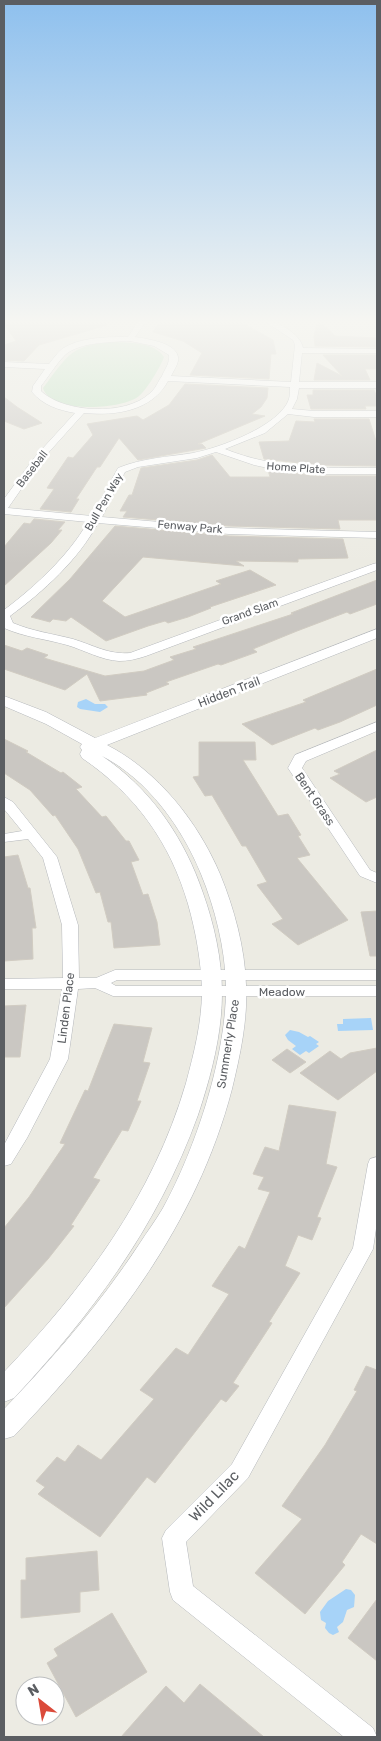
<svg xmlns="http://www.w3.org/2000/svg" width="381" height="1741" viewBox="0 0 381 1741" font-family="Rubik,sans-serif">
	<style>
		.green { fill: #c1e2c2 }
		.water { fill: #a7d3f8 }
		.building { fill: #cac7c2; stroke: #d1ccc2 }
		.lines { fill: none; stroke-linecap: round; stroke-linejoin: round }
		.minor-casing { stroke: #b5b8bc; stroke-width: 1 }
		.tertiary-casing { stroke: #b5b8bc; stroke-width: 1 }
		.minor { fill: #fff; fill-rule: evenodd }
		.tertiary { fill: #fff; fill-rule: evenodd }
		.labels { text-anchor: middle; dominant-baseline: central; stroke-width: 5; stroke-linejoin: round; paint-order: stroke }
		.far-street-label { font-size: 11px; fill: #5b5e62; stroke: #fff }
		.street-label { font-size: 12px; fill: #5b5e62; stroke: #fff }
		.near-street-label { font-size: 15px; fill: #5b5e62; stroke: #fff }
	</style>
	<rect width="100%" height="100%" fill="#ecebe3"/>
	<!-- green -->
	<path class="green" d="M117,342C132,343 154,342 164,357C161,366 146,391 139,396C122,410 50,414 43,388C69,354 71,344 117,342Z"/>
	<!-- water -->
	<g class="water">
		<path d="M86,699L95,704H105L108,707L100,712L80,709L77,707L78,702Z"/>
		<path d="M371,1018L373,1030L338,1031L337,1024H343V1019Z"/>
		<path d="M290,1030L299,1032L308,1037L310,1036L319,1042L316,1044L319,1046L309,1053L306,1051L300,1055L292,1049L296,1046L288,1040L285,1035Z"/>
		<path d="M346,1589L351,1590L355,1595L354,1607L347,1610L343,1622L337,1627L339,1632L333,1635L329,1633L325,1628L326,1623L321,1620L320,1612L328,1601Z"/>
	</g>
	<!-- building -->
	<g class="building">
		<path d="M4,320H106L107,325L39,345L24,361L4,360V345L16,341L4,324Z"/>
		<path d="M161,320H237L273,340L276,354H271L269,379L190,375L202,353L183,341L153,332Z"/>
		<path d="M318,320L335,336L377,338V347L315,346L314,336Z"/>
		<path d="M323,355H377V369H365L370,380H314L317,363L342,376Z"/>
		<path d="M185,384L268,388L267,398L261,407L252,414L265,416L198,444H202L206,448L138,460L119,438L100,467H97L76,499H79L71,512L40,509L54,489L47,488L68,457L73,458L93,435L87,424L137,416L143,420L169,405Z"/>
		<path d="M313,390H374L377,397V406H365L366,409H311L307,395H313Z"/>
		<path d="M4,397L17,407L42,423L24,429L4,421Z"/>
		<path d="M314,419H369L377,444V466L319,465L264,459L259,442L289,441L296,421L315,422Z"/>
		<path d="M212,455L230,477H270L268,470L315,476H377V520H338L340,529L229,526L123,517L127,511H120L129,495H132L141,468L197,460Z"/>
		<path d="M34,519L65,522L58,530H62L51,543L4,586V547L24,523L30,524Z"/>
		<path d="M115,526L229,536L343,539L348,558L298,559V562L236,561L244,566L143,557L102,601L125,617L221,584L216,581L250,570L276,585L210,607L211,608L188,617L168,623L165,621L148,626L106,641L71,617L66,621L53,619L50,622L31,617L70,579Z"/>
		<path d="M377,580V604L350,614L347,612L297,631L253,649L257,652L221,665L218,664L166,682L169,684L146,693L147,695L100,701L87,674L65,690L4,669V645L22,651L27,648L48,655L44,658L105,676L144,671L174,660L170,657L196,649L193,647L293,614L291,613Z"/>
		<path d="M377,669V705L340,722L318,730L315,728L272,745L242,724L306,702L303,700Z"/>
		<path d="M4,739L28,751L26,752L61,773L63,772L82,787L76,789L102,817L106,816L126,841H129L139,860L131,862L143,895L148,894L157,922L160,945L114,948L111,922H108L100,892L96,893L78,849L55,815L53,816L30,790L4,773Z"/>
		<path d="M199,742H255L256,760H243L278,816L288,814L301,835L298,836L310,855L297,858L348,920L298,945L272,924L283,919L257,885L267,882L246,846H242L212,795L205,796L193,777L199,776Z"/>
		<path d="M377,750V797L366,802L330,778L340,774L334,771Z"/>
		<path d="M18,855L28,888H30L36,928H32L33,959L4,961V857Z"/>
		<path d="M377,911V956H370L361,912Z"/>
		<path d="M26,1005L20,1057H4V1006Z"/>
		<path d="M114,1024L152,1028L143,1062L150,1063L137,1101H141L128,1131L122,1130L93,1178L100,1180L71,1225L74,1226L48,1259L4,1308V1228L29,1197L65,1144L60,1143L85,1090L88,1091Z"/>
		<path d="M377,1048V1071L338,1100L300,1073L330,1051L341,1059L350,1053Z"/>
		<path d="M287,1049L306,1062L290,1073L272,1060Z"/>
		<path d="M289,1105L336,1112L326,1164L337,1167L317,1217L321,1218L312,1240L298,1235L285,1266L300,1273L269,1322L272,1323L233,1383L239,1386L226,1402L221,1399L155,1483L147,1477L100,1537L38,1494L45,1487L36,1481L57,1457L65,1462L78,1445L101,1460L154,1399L140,1390L176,1348L188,1355L229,1294L212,1286L239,1246L245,1249L270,1192L258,1189L264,1177L253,1174L265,1147L279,1151Z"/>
		<path d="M366,1366L377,1370V1544L361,1534L342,1562L345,1565L305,1614L255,1573L302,1519L282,1506L325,1445L357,1391L354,1390Z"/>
		<path d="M97,1551L99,1590L80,1592V1612L21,1618V1580H26V1558Z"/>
		<path d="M377,1599V1661L348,1638Z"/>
		<path d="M112,1613L147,1672L76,1717L47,1663L58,1656L54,1649Z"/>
		<path d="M200,1684L264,1737H121L166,1686L184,1703Z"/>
	</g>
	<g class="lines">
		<defs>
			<g id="minor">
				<path d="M139,320H147L135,337C147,339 181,343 178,361C177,366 173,372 171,376L291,382L295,345L293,340L263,320C276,320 301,334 303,348L377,349V353H302L299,382H377V388H299L297,399L292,409L314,411H377V417H314L288,414L265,433L225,449C274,469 325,468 377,468V474H315L277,470L254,465L216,452L197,458L138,467L125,472L102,517L229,528L377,532V538L229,534L98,523C78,560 44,591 10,616L13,623C32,631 53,634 73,639C93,645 109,655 130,653L373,564L377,563V570L146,656C137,659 128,661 119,661C101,660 84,650 67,645C46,639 24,637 4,628V610C36,586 68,556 88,522L4,514V499L34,458L75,413C58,410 43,405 32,392L33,386L45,369L4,367V362L49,364C53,359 57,353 62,349C80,337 107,337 128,337ZM130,341L154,346L169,355C170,363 165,369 162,376C158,381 156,389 149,394C125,416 64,413 41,391V386C49,376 56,364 65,355C79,342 112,342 130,341ZM168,381L290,387C290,391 290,395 289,399C280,426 219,448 193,453C168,457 142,458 118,468L92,516L8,508L40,462L84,413C116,416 152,411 168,381Z"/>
				<path d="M377,722V731L306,761L302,768L370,870L377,873V883L360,876L288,768L295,755Z"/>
				<path d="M4,797L13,802L57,857L78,925L79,978H96L115,970H377V980H117L111,983L116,986H377V996H113L95,988L78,989L68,1059L27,1138L11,1164L4,1166V1145L50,1059L62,989H4V979L63,978L62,925L43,858L28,839L4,842V834L22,831L4,809Z"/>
				<path d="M377,1157V1222L373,1249L248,1478L186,1542L193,1586L373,1728L377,1737H344L173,1600L170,1592L162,1538L166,1530L232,1464L353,1248L368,1164L370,1159Z"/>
			</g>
			<path id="tertiary" d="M377,629V638L107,745C158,771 198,822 220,874C234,908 245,948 246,985C248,1019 240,1056 232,1089C196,1227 110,1335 14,1436L4,1439V1409C54,1357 100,1304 140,1243C147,1232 156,1220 163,1208C196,1148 227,1054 226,985C225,948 215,908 201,874C182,827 147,779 102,756C150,788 184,837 203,893C214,924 222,959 222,993C222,1034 211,1076 198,1115C158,1226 93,1313 14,1398L4,1402V1372C84,1288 153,1196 186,1083C194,1053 202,1022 202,990C201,961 196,932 188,904C170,842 135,794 82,758L80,754L82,750L80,747L82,744L46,724L4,706V696L46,712L95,738Z"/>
		</defs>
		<!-- minor casing -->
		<use href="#minor" class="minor-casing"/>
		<!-- tertiary casing -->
		<use href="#tertiary" class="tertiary-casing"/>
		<!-- minor -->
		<use href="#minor" class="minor"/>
		<!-- tertiary -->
		<use href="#tertiary" class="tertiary"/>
	</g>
	<!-- sky -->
	<linearGradient id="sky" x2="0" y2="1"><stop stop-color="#8ec0ee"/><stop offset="0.57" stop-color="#f6f6f2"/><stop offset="1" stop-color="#f6f6f2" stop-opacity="0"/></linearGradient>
	<rect width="381" height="564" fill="url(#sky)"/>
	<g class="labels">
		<!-- far-street labels -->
		<g class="far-street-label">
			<text transform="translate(296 468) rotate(4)">Home Plate</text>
			<text transform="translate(32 469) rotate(-52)">Baseball</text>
			<text transform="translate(104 502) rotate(-60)">Bull Pen Way</text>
			<text transform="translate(190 527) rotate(5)">Fenway Park</text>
			<text transform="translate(250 612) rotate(-20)">Grand Slam</text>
		</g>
		<!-- street labels -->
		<g class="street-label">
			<text transform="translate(229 692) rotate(-21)">Hidden Trail</text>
			<text transform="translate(315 799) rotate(56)">Bent Grass</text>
			<text x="282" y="992">Meadow</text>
			<text transform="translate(66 1008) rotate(-83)">Linden Place</text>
			<text transform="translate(228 1044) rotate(-81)">Summerly Place</text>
		</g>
		<!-- near-street labels -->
		<g class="near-street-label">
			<text transform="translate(214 1496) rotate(-46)">Wild Lilac</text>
		</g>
	</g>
	<!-- border -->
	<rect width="381" height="1741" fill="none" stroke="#5b5e62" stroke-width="10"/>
	<!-- north arrow -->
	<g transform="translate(40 1701) rotate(329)"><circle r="24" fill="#ffffff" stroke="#bdbfc0"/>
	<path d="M0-4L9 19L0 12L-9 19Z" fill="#db4a3a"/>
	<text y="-8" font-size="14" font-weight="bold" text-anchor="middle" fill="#5b5e62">N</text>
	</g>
</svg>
